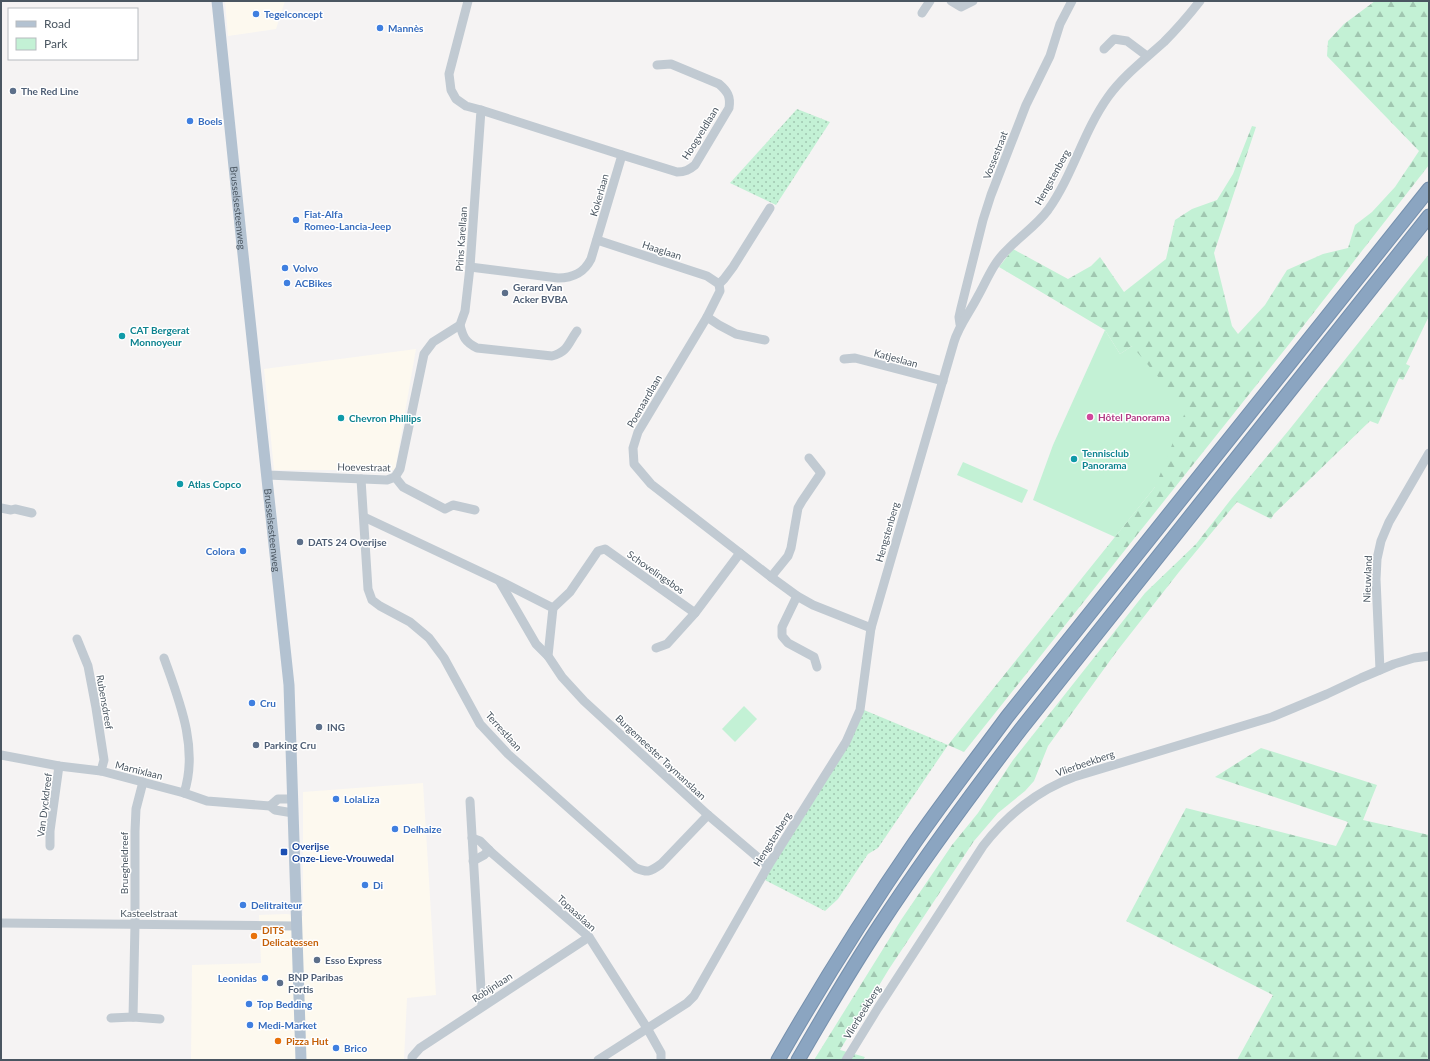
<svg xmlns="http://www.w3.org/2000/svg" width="1430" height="1061" viewBox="0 0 1430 1061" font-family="Lato,sans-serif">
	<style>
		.commercial { fill: #fdf9ef }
		.grass { fill: url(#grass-dots) }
		.forest { fill: url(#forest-firs) }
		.green { fill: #c3f1d5 }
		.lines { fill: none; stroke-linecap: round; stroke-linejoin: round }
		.highway-casing { stroke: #7690ad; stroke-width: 15 }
		.minor { stroke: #c1cad2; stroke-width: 9 }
		.major { stroke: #b3c2d1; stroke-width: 11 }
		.highway { stroke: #8ba5c1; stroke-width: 13 }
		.shop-dot { fill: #3f7fe0; stroke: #fff; stroke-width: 1.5 }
		.service-dot { fill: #5c6f8a; stroke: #fff; stroke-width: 1.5 }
		.culture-dot { fill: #0f9aa8; stroke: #fff; stroke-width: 1.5 }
		.hotel-dot { fill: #d1479c; stroke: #fff; stroke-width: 1.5 }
		.transit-dot { fill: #1a4fb4; stroke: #fff; stroke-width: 1.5 }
		.food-dot { fill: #e8710a; stroke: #fff; stroke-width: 1.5 }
		.labels { text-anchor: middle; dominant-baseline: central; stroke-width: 3; stroke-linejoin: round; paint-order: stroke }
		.shop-label { font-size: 10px; font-weight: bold; fill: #366cbe; stroke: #fff; text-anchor: start }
		.service-label { font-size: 10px; font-weight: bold; fill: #4e5e75; stroke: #fff; text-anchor: start }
		.street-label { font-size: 10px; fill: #4a5661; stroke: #fff }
		.culture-label { font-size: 10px; font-weight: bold; fill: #0d838f; stroke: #fff; text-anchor: start }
		.hotel-label { font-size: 10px; font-weight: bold; fill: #b23c85; stroke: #fff; text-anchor: start }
		.transit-label { font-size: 10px; font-weight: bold; fill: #164399; stroke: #fff; text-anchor: start }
		.food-label { font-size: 10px; font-weight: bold; fill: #c56008; stroke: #fff; text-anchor: start }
	</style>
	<defs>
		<pattern id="grass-dots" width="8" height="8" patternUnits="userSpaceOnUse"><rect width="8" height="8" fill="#c3f1d5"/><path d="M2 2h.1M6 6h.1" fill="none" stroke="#a0c6b0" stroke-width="1.8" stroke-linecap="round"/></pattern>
		<pattern id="forest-firs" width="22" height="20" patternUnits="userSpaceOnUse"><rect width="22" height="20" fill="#c3f1d5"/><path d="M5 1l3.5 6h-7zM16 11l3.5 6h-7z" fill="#a0c6b0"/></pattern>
	</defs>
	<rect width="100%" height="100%" fill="#f5f3f3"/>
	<!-- commercial -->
	<g class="commercial">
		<path d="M225,1H285L276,29L228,36Z"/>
		<path d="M416,349L395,470H274L264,369Z"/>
		<path d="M423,783L436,995L407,998L404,1060H191L192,965L261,963L259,915L286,914L303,916V792Z"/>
	</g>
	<!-- grass -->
	<g class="grass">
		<path d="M797,109L830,122L776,205L730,183Z"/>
		<path d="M864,710L948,745L878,848L868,854L838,899L825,911L763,879Z"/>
	</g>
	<!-- forest -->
	<g class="forest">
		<path d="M1375,1H1429V165L1290,343L964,752L948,745L1155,487L1132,346L1120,354L1105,330L999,267L1013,249L1068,279L1091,266L1100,257L1124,292L1166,259L1175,220L1192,209L1217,200L1233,174L1252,126L1256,127L1214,253L1232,326L1238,334L1265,305L1287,270L1323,254L1348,248L1355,225L1372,212L1395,187L1419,151L1327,56L1328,41L1344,24Z"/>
		<path d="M1429,254V316L1406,364L1410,366L1403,380L1399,378L1378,424L1370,421L1274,514L1271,519L1237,502L1179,572L1117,651L1048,746L1034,781L1025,791L998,813L974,841L889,969L840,1050L865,1057L863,1060H814L901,920L952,845L978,813L1013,760L1145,593L1196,544L1232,498L1289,430Z"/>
		<path d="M1261,748L1377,785L1363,820L1429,835V1060H1237L1273,995L1126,921L1186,808L1336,846L1348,822L1215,777Z"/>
	</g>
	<!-- green -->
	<g class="green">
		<path d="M1105,330L1120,354L1132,346L1186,410L1155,487L1115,537L1033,500L1053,445Z"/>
		<path d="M963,462L1028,490L1022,503L957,475Z"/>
		<path d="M744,706L757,719L735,742L722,729Z"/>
	</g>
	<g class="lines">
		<defs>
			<g id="highway">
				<path d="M778,1060C821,985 866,913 915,842C945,799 976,759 1007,717L1429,189"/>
				<path d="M798,1060C824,1015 851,969 880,925C924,858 972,793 1021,729L1429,216"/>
			</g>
		</defs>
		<!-- highway casing -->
		<use href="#highway" class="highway-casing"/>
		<!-- minor -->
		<g class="minor">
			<path d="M951,1L961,7L973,1"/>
			<path d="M922,13L930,1"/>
			<path d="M1104,49L1114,39L1127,41L1147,56"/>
			<path d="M622,155L677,172C685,172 689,170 695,165L729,108C731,96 727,91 719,84L671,64L657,65"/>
			<path d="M770,208L733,267L724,279L719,284L720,291L707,317L638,432L633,448L634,464L651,484L771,577L797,596L813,605L871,628"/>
			<path d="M597,240L707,276L719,284"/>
			<path d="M470,267L558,278C573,278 584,273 591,259L622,155L481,110"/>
			<path d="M707,317L719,325L736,334L765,340"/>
			<path d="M960,324L959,317L961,308L983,220L991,195L1026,105L1050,56L1060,24L1072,1"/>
			<path d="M460,325C463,337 465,342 477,348L552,356C568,352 568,343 577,331"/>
			<path d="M844,359L855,358L943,381"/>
			<path d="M267,475L387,480L395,477"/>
			<path d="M395,477L400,469L424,354L433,342L460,325L465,311L470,267L481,110L466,106L456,99L451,90L449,74L468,1"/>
			<path d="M395,477L403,487L445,509L453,505L475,510"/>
			<path d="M361,479L368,589L372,600L380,606L410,622L429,638L444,658L480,724L508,754L636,868C648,873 650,872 661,864L708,815"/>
			<path d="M1,508L11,510L15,509L32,513"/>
			<path d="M364,517L500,581L553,608L548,656L562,677L584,701L708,815L768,866"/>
			<path d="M771,577L788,556L791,548L798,508L802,501L821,473L809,458"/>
			<path d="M500,582L536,644L548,656"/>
			<path d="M797,596L782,627V636L788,643L814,657L817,667"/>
			<path d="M553,608L570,592L598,551L605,549L695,613"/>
			<path d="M77,639L88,666L96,708L104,760L101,771"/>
			<path d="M656,648L667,644L695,613L740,553"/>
			<path d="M164,658C179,700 199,748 184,793"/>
			<path d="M1380,670L1376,579L1377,559L1381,541L1389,522L1429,453"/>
			<path d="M1,755L59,766L101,771L184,793L207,801L270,806L275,810L293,813"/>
			<path d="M470,801L482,1006"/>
			<path d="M270,806L278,799H293"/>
			<path d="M472,838L480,841L492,853L589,937L647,1028L661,1053V1060"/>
			<path d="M50,846V831L59,766"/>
			<path d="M473,861L484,855L489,850"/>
			<path d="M1,923L296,926"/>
			<path d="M133,1017L135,924V831L136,809L143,782"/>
			<path d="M111,1018L133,1017L160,1019"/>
			<path d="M412,1060V1057L420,1048L589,937"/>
			<path d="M598,1060L687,1003L694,996L768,866L846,742L860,710L871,628L954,342C959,325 970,312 978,296C987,280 993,263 1007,250C1020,236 1036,226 1048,210C1073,175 1083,132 1108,97C1123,76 1144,60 1164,42C1177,29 1189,15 1200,1"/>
			<path d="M846,1060L878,1008L983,846C1006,816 1038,790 1074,777L1272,717L1327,694L1361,678L1394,664L1414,658L1429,656"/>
		</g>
		<!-- major -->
		<path class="major" id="s1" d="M217,1L242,245L289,685L301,1060"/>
		<!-- highway -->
		<use href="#highway" class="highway"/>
	</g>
	<!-- markers -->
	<g class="shop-dot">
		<circle cx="256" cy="14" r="4"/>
		<circle cx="380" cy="28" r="4"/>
		<circle cx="190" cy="121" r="4"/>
		<circle cx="296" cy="220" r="4"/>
		<circle cx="285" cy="268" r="4"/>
		<circle cx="287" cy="283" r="4"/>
		<circle cx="243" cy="551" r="4"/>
		<circle cx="252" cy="703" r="4"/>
		<circle cx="336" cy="799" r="4"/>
		<circle cx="395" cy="829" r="4"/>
		<circle cx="365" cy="885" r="4"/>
		<circle cx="243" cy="905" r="4"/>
		<circle cx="265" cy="978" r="4"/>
		<circle cx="249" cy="1004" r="4"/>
		<circle cx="250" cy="1025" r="4"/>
		<circle cx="336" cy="1048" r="4"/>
	</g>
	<g class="service-dot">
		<circle cx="13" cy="91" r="4"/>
		<circle cx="505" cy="293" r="4"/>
		<circle cx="300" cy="542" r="4"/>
		<circle cx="319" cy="727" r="4"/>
		<circle cx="256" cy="745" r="4"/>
		<circle cx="317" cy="960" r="4"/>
		<circle cx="280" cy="983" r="4"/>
	</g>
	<g class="culture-dot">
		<circle cx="122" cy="336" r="4"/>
		<circle cx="341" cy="418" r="4"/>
		<circle cx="1074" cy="459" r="4"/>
		<circle cx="180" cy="484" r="4"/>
	</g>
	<circle class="hotel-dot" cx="1090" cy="417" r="4"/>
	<rect class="transit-dot" x="280" y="848" width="8" height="8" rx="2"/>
	<g class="food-dot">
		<circle cx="254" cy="936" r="4"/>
		<circle cx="278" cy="1041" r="4"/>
	</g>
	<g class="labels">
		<!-- shop labels -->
		<g class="shop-label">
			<text x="264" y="14">Tegelconcept</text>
			<text x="388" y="28">Mannès</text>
			<text x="198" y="121">Boels</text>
			<text x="304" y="214">Fiat-Alfa<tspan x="304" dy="12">Romeo-Lancia-Jeep</tspan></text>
			<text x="293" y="268">Volvo</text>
			<text x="295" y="283">ACBikes</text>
			<text x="235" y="551" text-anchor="end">Colora</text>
			<text x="260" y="703">Cru</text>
			<text x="344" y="799">LolaLiza</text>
			<text x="403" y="829">Delhaize</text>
			<text x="373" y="885">Di</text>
			<text x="251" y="905">Delitraiteur</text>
			<text x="257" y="978" text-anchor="end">Leonidas</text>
			<text x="257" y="1004">Top Bedding</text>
			<text x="258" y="1025">Medi-Market</text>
			<text x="344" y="1048">Brico</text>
		</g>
		<!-- service labels -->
		<g class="service-label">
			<text x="21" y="91">The Red Line</text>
			<text x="513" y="287">Gerard Van<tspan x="513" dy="12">Acker BVBA</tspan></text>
			<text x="308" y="542">DATS 24 Overijse</text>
			<text x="327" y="727">ING</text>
			<text x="264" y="745">Parking Cru</text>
			<text x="325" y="960">Esso Express</text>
			<text x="288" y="977">BNP Paribas<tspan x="288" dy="12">Fortis</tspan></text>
		</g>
		<!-- street labels -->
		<g class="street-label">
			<text transform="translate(700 133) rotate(-58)">Hoogveldlaan</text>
			<text transform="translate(995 155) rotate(-69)">Vossestraat</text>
			<text transform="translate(1052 177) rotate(-61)">Hengstenberg</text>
			<text transform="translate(599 195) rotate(-74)">Kokerlaan</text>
			<text stroke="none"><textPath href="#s1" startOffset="208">Brusselsesteenweg</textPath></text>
			<text transform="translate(461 239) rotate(-86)">Prins Karellaan</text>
			<text transform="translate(662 250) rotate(18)">Haaglaan</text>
			<text transform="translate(896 358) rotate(15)">Katjeslaan</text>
			<text transform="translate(644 401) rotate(-60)">Poenaardlaan</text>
			<text transform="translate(364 467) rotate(1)">Hoevestraat</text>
			<text stroke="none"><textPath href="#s1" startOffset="532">Brusselsesteenweg</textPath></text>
			<text transform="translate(887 532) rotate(-74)">Hengstenberg</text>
			<text transform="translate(656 572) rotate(35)">Schovelingsbos</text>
			<text transform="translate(1367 579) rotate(-88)">Nieuwland</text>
			<text transform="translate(105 702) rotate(80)">Rubensdreef</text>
			<text transform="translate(504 731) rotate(48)">Terrestlaan</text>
			<text transform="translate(661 757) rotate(43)">Burgemeester Taymanslaan</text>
			<text transform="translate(1085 763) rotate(-19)">Vlierbeekberg</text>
			<text transform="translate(139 770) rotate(14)">Marnixlaan</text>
			<text transform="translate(44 805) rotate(-83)">Van Dyckdreef</text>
			<text transform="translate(772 839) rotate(-58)">Hengstenberg</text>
			<text transform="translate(124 863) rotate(-90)">Bruegheldreef</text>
			<text x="149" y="913">Kasteelstraat</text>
			<text transform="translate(577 913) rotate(42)">Topaaslaan</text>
			<text transform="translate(492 987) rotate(-33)">Robijnlaan</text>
			<text transform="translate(862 1012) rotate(-58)">Vlierbeekberg</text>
		</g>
		<!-- culture labels -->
		<g class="culture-label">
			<text x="130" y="330">CAT Bergerat<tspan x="130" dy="12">Monnoyeur</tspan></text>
			<text x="349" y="418">Chevron Phillips</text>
			<text x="1082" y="453">Tennisclub<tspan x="1082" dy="12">Panorama</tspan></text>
			<text x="188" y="484">Atlas Copco</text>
		</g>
		<!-- hotel labels -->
		<g class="hotel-label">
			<text x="1098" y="417">Hôtel Panorama</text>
		</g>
		<!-- transit labels -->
		<g class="transit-label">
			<text x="292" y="846">Overijse<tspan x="292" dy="12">Onze-Lieve-Vrouwedal</tspan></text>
		</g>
		<!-- food labels -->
		<g class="food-label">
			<text x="262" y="930">DITS<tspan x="262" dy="12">Delicatessen</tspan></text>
			<text x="286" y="1041">Pizza Hut</text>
		</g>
	</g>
	<!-- border -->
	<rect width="1430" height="1061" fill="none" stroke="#4a5661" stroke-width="4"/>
	<!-- legend -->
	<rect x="8" y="8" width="130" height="52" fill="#ffffff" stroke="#b7bbc0"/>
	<rect x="16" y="21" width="20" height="6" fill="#b3c2d1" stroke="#b7bbc0"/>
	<text x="44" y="28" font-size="12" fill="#4a5661">Road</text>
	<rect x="16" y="38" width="20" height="12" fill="#c3f1d5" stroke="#b7bbc0"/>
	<text x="44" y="48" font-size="12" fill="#4a5661">Park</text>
</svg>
